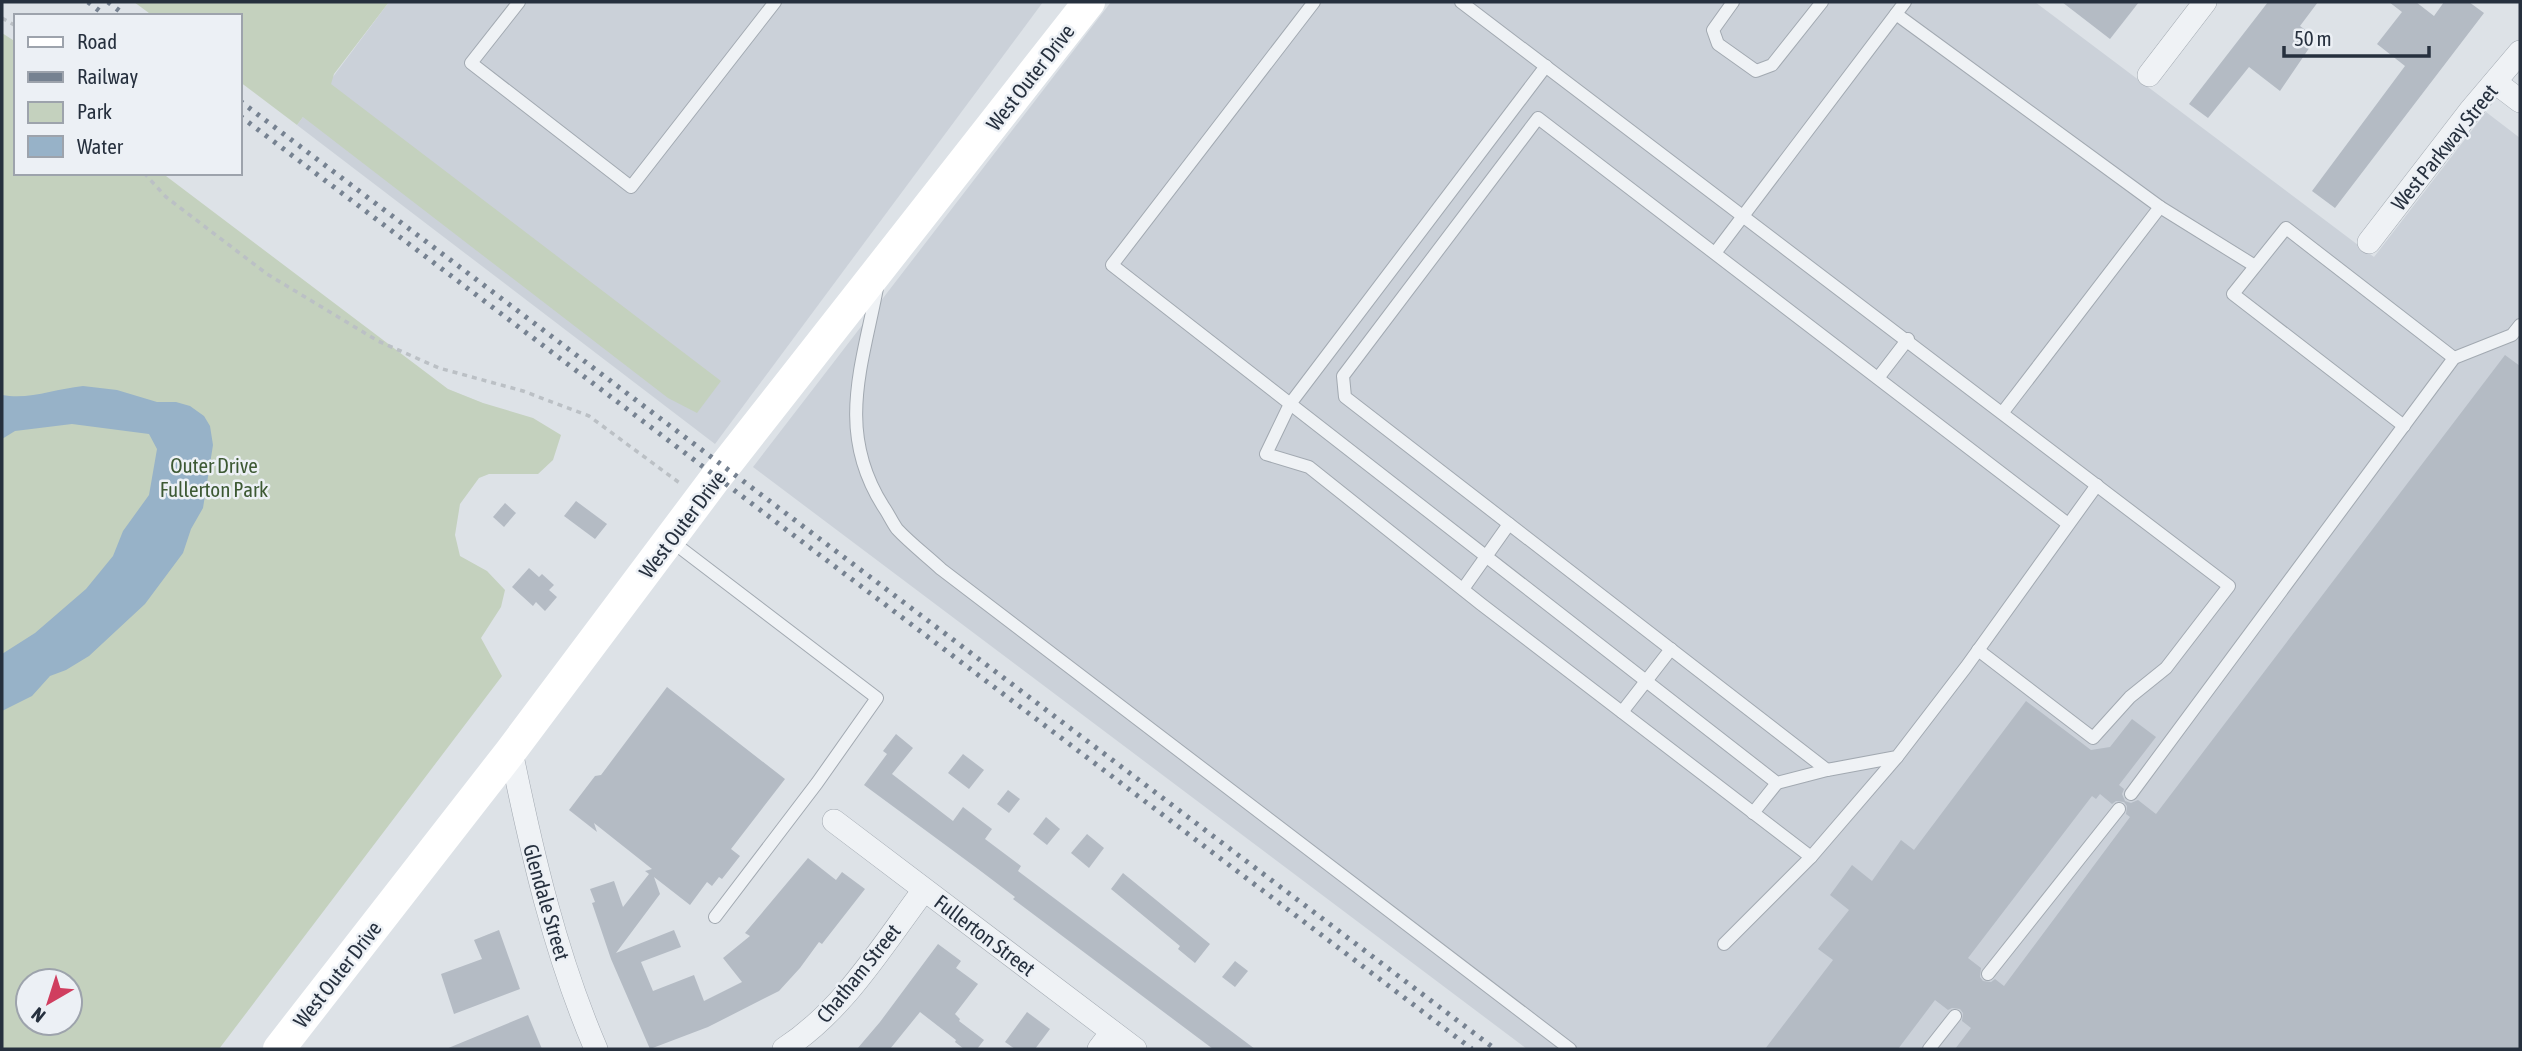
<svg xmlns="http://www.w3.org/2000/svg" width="2522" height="1051" viewBox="0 0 2522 1051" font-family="'Asap Condensed',sans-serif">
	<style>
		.built { fill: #cbd1d9 }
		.green { fill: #c4d1be; fill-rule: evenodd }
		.water { fill: #97b2c8 }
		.building { fill: #b4bbc4; fill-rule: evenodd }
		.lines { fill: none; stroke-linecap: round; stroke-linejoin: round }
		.service-casing { stroke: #a2a9b1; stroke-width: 14 }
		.minor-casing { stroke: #a2a9b1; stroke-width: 24 }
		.path { stroke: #bbc0c5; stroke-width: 3.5; stroke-dasharray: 5 5; stroke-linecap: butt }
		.service { stroke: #eff2f5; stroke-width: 12 }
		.minor { stroke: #eff2f5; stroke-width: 23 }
		.secondary { stroke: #fff; stroke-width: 32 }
		.rail { stroke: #768291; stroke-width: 5; stroke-dasharray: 3.5 7; stroke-linecap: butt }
		.labels { text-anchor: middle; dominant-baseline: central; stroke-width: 5; stroke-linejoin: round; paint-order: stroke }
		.street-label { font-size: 21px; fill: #26303e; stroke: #ecf0f5 }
		.park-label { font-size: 21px; fill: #3d5933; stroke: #ecf0f5 }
	</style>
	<rect width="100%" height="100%" fill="#dde2e7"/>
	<!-- built -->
	<g class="built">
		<path d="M389,2H1043L715,444L297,125Z"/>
		<path d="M1111,2H2035L2374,257L2486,112L2520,138V1049H1527L753,467Z"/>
	</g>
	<!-- green -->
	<g class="green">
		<path d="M134,2H389L334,74L331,84L721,381L697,413L668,398L303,117L297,125L240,82V16H153Z"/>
		<path d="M2,33L16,42V173H162L448,389L483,403L533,418L561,435L553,460L538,474H489L479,478L460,504L455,535L460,556L487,571L505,590L501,607L481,638L502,676L219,1049H2ZM28,981H70V1023H28Z"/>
	</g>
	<!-- water -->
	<path class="water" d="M83,386L117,390L157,402H176L190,406L204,416L210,426L213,445L203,508L191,529L183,553L145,604L89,656L66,670L50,676L32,696L2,711V654L35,633L86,589L113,556L123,531L149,495L157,449L149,434L72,424L15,431L2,439V395C30,400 54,389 83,386Z"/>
	<!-- building -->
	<g class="building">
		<path d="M2062,2H2139L2110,39Z"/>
		<path d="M2268,2H2318L2300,26L2316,38L2280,91L2249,67L2208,118L2189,104Z"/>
		<path d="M2389,2H2416L2434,16L2444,2H2469L2484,13L2335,208L2312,191L2405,66L2377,44L2402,12Z"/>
		<path d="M2505,355L2520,366V1049H1955L1971,1028L1962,1021L1963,1013L1960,1009L1952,1008L1948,1010L1935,1000L1898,1049H1765L1833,960L1818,949L1849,910L1830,895L1852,865L1872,881L1901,840L1914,850L2026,701L2091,750L2110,747L2132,719L2156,737L2119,785L2124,789L2122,794L2125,801L2131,803L2138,800L2156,814ZM2100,794L2112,804L2116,801L2124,802L2127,806L2126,814L2130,817L2004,986L1995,979L1991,982L1983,981L1980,977L1981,968L1968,958L2092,796L2096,799Z"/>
		<path d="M576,501L607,524L595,539L564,516Z"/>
		<path d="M505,503L516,513L504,527L493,517Z"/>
		<path d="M529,568L539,577L542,574L554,585L549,590L557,597L545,611L536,602L533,606L512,587Z"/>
		<path d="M667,687L785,779L731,849L740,856L722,879L719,877L712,886L707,882L690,905L654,877L660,894L616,953L674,930L681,947L641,962L653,991L694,975L704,1001L742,982L723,958L750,936L745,933L808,858L836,880L842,872L865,889L822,944L819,942L800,968L779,991L708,1027L650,1049L611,959L592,903L595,902L590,889L614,881L623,907L649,874L645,871L652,869L594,823L597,832L569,810L595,776L601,775Z"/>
		<path d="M896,734L913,748L892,774L953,821L963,807L992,829L985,839L1021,866L1018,871L1255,1049H1213L1013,899L1015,897L978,869L864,785L887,754L883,751Z"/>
		<path d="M963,754L984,770L969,789L948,773Z"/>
		<path d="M1008,790L1020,799L1009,813L997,804Z"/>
		<path d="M1046,817L1060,829L1047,845L1033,834Z"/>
		<path d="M1087,834L1104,848L1089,868L1071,853Z"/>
		<path d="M1123,873L1210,944L1195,963L1178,949L1180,946L1111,889Z"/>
		<path d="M499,930L520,989L454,1014L441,974L482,959L474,940Z"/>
		<path d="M938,944L961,961L956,968L978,984L955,1014L960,1019L959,1021L984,1040L977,1049H964L955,1042L956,1040L920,1012L890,1049H857L880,1022Z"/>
		<path d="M1235,961L1248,971L1235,987L1222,977Z"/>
		<path d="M1027,1012L1050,1029L1035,1049H1015L1005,1042Z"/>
		<path d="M528,1015L542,1049H446Z"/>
	</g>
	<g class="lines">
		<defs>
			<g id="service">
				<path d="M519,2L471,63L631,187L775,2"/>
				<path d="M1314,2L1112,265L1777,783L1827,770L1897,757L1966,667L2097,485"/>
				<path d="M1461,2L2229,586L2166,668L2130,697L2093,738L1978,650"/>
				<path d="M1733,2L1713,30L1718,44L1756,71L1772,65L1822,2"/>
				<path d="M1896,14L2160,207L2003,412"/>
				<path d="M1546,66L1290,404L1266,454L1309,467L1481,604L1811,857"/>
				<path d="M2160,207L2255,266"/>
				<path d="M1715,253L1905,2"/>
				<path d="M878,283C863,364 835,430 883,506C888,513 892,522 897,529C910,543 927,556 941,569L1570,1049"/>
				<path d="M1878,378L1908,339"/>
				<path d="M2404,426L2233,294L2286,228L2454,358"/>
				<path d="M670,540L877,698L817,783L715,917"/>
				<path d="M1463,589L1509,524"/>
				<path d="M1622,712L1671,649"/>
				<path d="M1827,770L1345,397L1343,376L1538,118L2068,524"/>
				<path d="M2131,794L2454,358L2512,335L2520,325"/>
				<path d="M1753,813L1777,783"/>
				<path d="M1724,944L1811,857L1897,757"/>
				<path d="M1988,974L2119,809"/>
				<path d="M1929,1049L1955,1016"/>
			</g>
			<g id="minor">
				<path d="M2149,75L2205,2"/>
				<path d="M2495,82L2520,101"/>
				<path d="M2369,242L2470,111L2520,52"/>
				<path d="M511,751C532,853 555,954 596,1049"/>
				<path d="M834,821L1135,1049"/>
				<path d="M784,1049C844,1010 882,946 924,890"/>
				<path d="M1099,1049L1112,1032"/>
			</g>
		</defs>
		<!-- service casing -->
		<use href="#service" class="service-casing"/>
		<!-- minor casing -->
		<use href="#minor" class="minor-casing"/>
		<!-- path -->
		<g class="path">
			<path d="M2,18L16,26"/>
			<path d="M144,173L166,197L267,274L378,341L439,368L523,391L589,416L681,484"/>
		</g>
		<!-- service -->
		<use href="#service" class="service"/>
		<!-- minor -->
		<use href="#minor" class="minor"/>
		<!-- secondary -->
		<path class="secondary" d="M279,1049L511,751L717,476L1089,2"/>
		<!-- rail -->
		<g class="rail">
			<path d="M88,2L106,16"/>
			<path d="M108,2L126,16"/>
			<path d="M240,101L1495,1049"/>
			<path d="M240,116L1472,1049"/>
		</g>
	</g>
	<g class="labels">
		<!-- street labels -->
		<g class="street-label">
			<text transform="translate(1030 77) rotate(-52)">West Outer Drive</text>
			<text transform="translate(2444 147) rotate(-51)">West Parkway Street</text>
			<text transform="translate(682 524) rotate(-53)">West Outer Drive</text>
			<text transform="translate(547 902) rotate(74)">Glendale Street</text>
			<text transform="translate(985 935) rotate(37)">Fullerton Street</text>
			<text transform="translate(858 973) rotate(-51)">Chatham Street</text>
			<text transform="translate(337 974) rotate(-52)">West Outer Drive</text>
		</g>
		<!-- park labels -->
		<g class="park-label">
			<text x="214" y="465">Outer Drive<tspan x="214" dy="24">Fullerton Park</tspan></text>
		</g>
	</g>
	<!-- border -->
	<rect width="2522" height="1051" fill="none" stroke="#26303e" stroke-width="7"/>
	<!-- legend -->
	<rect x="14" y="14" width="228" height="161" fill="#ecf0f5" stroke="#9da3ac" stroke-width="2"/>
	<rect x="28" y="37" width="35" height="10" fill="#ffffff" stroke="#9da3ac" stroke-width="2"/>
	<text x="77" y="49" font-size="21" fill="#26303e">Road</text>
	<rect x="28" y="72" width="35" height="10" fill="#768291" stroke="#9da3ac" stroke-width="2"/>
	<text x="77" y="84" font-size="21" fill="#26303e">Railway</text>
	<rect x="28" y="102" width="35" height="21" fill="#c4d1be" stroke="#9da3ac" stroke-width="2"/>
	<text x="77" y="119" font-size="21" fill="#26303e">Park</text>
	<rect x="28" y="136" width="35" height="21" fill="#97b2c8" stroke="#9da3ac" stroke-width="2"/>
	<text x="77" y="154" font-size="21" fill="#26303e">Water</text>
	<!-- north arrow -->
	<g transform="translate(49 1002) rotate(219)"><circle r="33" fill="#ecf0f5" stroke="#9da3ac" stroke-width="2"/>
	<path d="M0-5L12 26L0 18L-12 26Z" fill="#d03e5f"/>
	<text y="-10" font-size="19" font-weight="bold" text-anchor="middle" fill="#26303e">N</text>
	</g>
	<!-- scale -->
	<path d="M2284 46v10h145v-10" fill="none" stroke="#26303e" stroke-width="3.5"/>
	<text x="2294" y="46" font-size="21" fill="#26303e" stroke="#ecf0f5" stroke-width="5" paint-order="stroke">50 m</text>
</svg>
